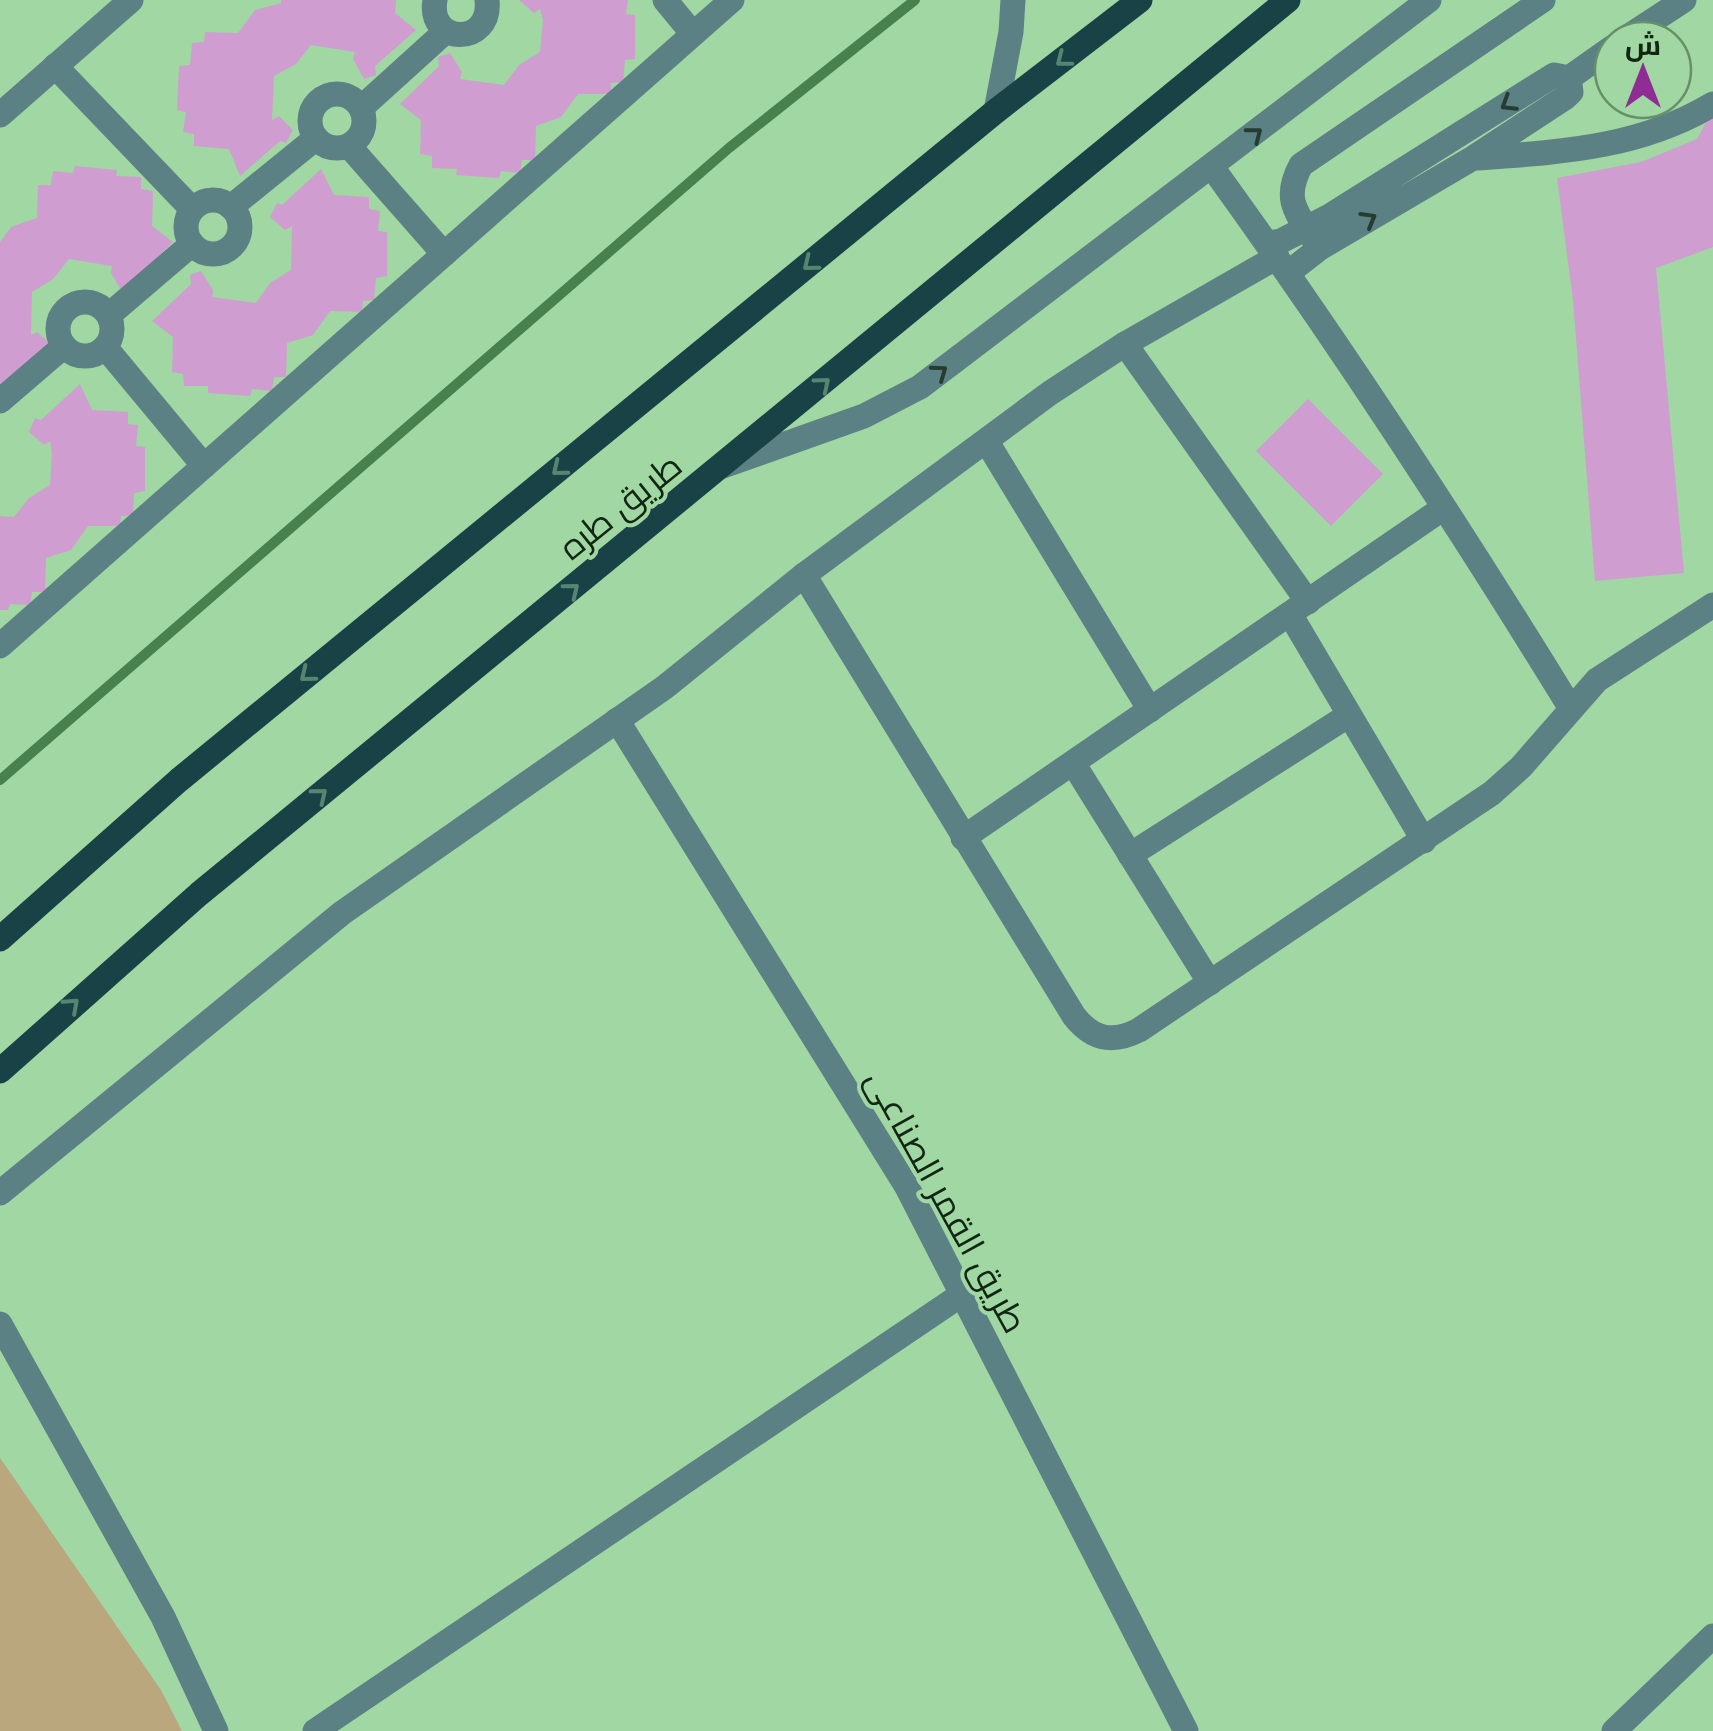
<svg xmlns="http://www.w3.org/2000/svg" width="1713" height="1731" viewBox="0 0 1713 1731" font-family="Raleway,Cairo,sans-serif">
  <rect width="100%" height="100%" fill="#a0d7a3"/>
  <polygon fill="#baa77e" points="0,1458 161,1690 182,1731 0,1731"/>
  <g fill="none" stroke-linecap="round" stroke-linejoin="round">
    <polyline stroke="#48814d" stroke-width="10" points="0,780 729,148 915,0"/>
  </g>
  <g fill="#d09dd1">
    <polygon points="281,0 396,0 395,13 416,30 375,66 376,75 364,79 353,59 355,52 311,45 296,64 274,76 272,120 279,116 293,130 286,143 280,141 240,176 229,149 194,146 194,134 183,132 186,112 177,110 179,66 190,65 192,43 204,42 205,32 238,33 255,10 281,3"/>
    <polygon points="519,0 628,0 626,14 635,15 635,59 625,60 623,82 611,83 611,94 578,94 561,117 536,126 535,160 522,160 520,173 501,171 499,178 456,175 457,169 432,168 432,156 420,154 421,120 400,104 439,66 438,57 450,53 462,72 460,79 504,85 519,65 540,52 543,20 540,9 534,13"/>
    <polygon points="1713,109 1713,247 1656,268 1684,573 1595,581 1573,300 1557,178 1641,162 1697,139"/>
    <polygon points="75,166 117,170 116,176 141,177 141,189 153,191 152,226 173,242 122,292 111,273 112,266 69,259 53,279 32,292 31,335 37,332 52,345 0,392 0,242 11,227 37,218 38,185 51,185 53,171 73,173"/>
    <polygon points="321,169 334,195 369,197 369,209 380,211 378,231 387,232 387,276 376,278 374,300 363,301 362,312 330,311 313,335 287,343 286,377 274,377 272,391 252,389 250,396 208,393 208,386 184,386 183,374 172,372 173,337 152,321 191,284 190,275 201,271 213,290 212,297 256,303 270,283 291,270 292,226 285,230 270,217 277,203 282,205"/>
    <polygon points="80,384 92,410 128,412 128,424 138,425 136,446 145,447 145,491 134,493 133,515 121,516 120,526 88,526 71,550 46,558 45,592 32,592 30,605 10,604 8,610 0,610 0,516 14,517 29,498 50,485 52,453 50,441 44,445 29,432 35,418 41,420"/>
    <polygon points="1308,399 1383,474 1331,526 1256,451"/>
  </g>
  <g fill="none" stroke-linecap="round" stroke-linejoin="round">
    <g stroke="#5c8185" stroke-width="25">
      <path d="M435,0C427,45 492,47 487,0"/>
      <polyline points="665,0 693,34"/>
      <polyline points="1623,40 1684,0"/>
      <polyline points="55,66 192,209"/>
      <polyline points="1569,78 1613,47"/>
      <circle cx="337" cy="121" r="27"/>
      <polyline points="361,108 446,31"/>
      <polyline points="996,111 1011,32 1013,0"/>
      <polyline points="0,115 131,0"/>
      <polyline points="349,146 444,254"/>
      <path d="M1478,158C1561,152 1640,148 1713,104"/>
      <path d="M1212,167C1338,341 1458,525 1570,707"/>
      <circle cx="213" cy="227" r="27"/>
      <polyline points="231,207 316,138"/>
      <polyline points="1267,243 1281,241 1328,217 1554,75 1569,78 1571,92 1566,97 1473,158 1320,248 1288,273"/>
      <path d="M1316,243C1297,213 1282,200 1301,165L1543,0"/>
      <circle cx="85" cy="329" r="27"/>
      <polyline points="109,315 192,244"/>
      <polyline points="1125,344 1308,602"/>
      <polyline points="105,347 204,466"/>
      <polyline points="0,401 64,346"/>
      <polyline points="987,442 1150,710"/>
      <polyline points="723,466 864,416 920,387 1429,0"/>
      <path d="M804,575L1074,1016C1092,1039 1112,1044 1139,1030L1492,793L1521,767L1597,680L1713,605"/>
      <polyline points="1290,614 1424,841"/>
      <polyline points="0,646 732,0"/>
      <polyline points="617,720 907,1187 1186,1731"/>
      <polyline points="1073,763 1210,983"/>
      <polyline points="963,838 1442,509"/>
      <polyline points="1130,855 1349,715"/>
      <polyline points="0,1193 342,913 665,687 804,575 1050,393 1125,344 1277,257"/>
      <polyline points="0,1324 163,1617 216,1731"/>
      <polyline points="315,1731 961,1295"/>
      <polyline points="1614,1731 1713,1636"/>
    </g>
    <g stroke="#194247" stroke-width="25">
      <polyline points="0,939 179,780 996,111 1140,0"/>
      <polyline points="0,1071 199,894 1288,0"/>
    </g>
  </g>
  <defs><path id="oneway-chevron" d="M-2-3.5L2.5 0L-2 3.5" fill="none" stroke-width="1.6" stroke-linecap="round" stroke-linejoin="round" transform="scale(2.5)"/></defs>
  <g stroke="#568570">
    <use href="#oneway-chevron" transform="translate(1063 60) rotate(142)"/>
    <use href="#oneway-chevron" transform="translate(810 264) rotate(141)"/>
    <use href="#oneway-chevron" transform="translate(823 384) rotate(-40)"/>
    <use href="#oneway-chevron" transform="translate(559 469) rotate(141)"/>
    <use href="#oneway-chevron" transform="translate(572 590) rotate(-39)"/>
    <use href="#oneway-chevron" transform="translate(307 675) rotate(141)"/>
    <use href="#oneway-chevron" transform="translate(320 795) rotate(-39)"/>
    <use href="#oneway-chevron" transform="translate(72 1005) rotate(-42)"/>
  </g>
  <g stroke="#243d30">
    <use href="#oneway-chevron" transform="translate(1508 104) rotate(148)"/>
    <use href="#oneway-chevron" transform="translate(1255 134) rotate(-38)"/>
    <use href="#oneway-chevron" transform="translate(1369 219) rotate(-30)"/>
    <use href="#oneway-chevron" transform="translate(940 372) rotate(-36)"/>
  </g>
  <g text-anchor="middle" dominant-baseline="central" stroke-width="8" stroke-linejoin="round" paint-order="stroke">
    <g font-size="35" fill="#112613" stroke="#a0d7a3">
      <text transform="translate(620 506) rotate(-39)">طريق طره</text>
      <text transform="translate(947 1201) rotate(61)">طريق القمر الصناعى</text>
    </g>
  </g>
  <g transform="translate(1643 70)"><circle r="48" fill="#a0d7a3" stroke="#679069" stroke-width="2.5"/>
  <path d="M0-8L18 38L0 25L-18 38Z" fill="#902d95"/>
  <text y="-15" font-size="28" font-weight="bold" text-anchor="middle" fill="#112613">ش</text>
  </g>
</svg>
